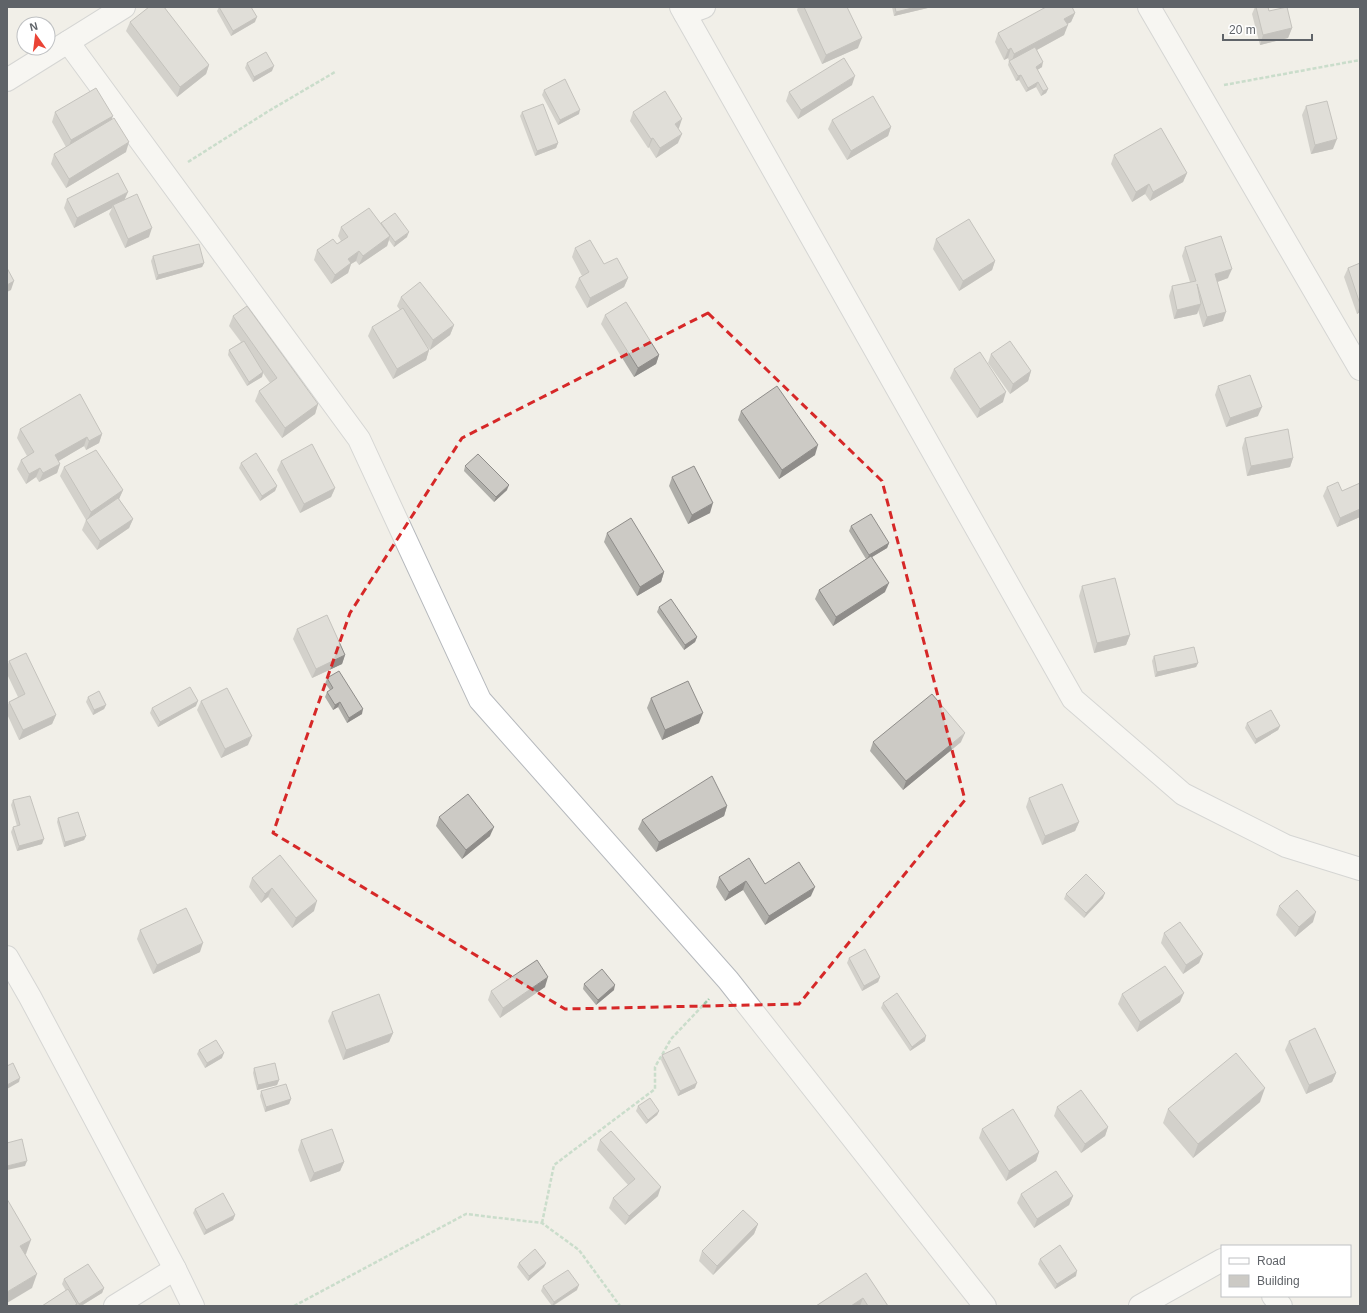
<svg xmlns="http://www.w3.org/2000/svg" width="1367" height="1313" viewBox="0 0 1367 1313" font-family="Arial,sans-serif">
  <rect width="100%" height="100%" fill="#f1efe8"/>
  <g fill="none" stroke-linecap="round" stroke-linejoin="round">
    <g stroke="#b5b8bc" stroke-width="24">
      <g id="minor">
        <polyline points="681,7 1073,699 1183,794 1286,846 1360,869"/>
        <polyline points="1149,7 1360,369"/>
        <polyline points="685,14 704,7"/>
        <polyline points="68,42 359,439 480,700 728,980 985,1306"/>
        <polyline points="7,80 124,7"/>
        <polyline points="7,957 30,997 175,1269 193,1306"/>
        <polyline points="1273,1296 1281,1306"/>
        <polyline points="115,1306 175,1269"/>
        <polyline points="1140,1306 1222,1260"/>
      </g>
    </g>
    <g stroke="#9cc7a9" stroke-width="2.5" stroke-dasharray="4 2" stroke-linecap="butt">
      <polyline points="1224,85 1360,60"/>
      <polyline points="188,162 267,112 335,72"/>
      <polyline points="542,1223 554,1165 655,1089 655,1067 671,1039 709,999"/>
      <polyline points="294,1306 466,1214 542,1223 579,1250 620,1306"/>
    </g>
    <use href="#minor" stroke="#fff" stroke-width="22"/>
  </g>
  <g fill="#afaea9">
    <polygon points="219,7 251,7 255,22 231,36 217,11"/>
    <polygon points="798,7 847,7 858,48 822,64 797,10"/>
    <polygon points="892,7 932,7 894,16"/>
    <polygon points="1255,7 1268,7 1269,11 1292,28 1288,38 1260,45 1252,14"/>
    <polygon points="1075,13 1071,22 1067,24 1064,35 1037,50 1042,67 1037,70 1048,89 1046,93 1041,96 1036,87 1026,92 1019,80 1016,81 1008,65 1009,61 1008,58 1004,60 995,42 998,33"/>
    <polygon points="130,22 209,65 206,74 177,97 126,31"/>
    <polygon points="247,63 272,71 253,82 245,68"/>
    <polygon points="852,85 798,119 786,101 789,92"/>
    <polygon points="544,90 579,114 558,125 542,95"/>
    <polygon points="1306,106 1333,149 1311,154 1302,115"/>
    <polygon points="55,112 112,119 126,152 66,188 51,164 54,154 66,147 52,122"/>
    <polygon points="522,112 558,143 556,148 535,156 520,116"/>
    <polygon points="633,112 679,128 678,129 678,143 656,158 649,147 648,148 630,121"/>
    <polygon points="832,120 891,127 888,136 847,160 828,129"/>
    <polygon points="1114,155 1187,173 1183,182 1150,201 1145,194 1132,202 1111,164"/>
    <polygon points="67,199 125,199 149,237 125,248 109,214 112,208 74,228 64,208"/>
    <polygon points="381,223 407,237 394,247 389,240 387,246 359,265 356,261 351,264 348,273 331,284 314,260 317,250 337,244 341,241 338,236 341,227 381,224"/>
    <polygon points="936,239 995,261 992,270 959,291 933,249"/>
    <polygon points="1185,247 1228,278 1217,282 1223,321 1203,327 1198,310 1197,314 1174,319 1169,296 1172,286 1190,282 1182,256"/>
    <polygon points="575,248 628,278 624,287 587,308 575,287 579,278 582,276 572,257"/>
    <polygon points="153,256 204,263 202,267 156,280 151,261"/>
    <polygon points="1360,263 1360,312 1357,314 1344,277 1348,268"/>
    <polygon points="401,297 454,325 450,335 430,350 424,342 429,350 426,360 393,379 368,336 372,327 400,310 397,306"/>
    <polygon points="605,315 659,355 656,364 634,377 601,324"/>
    <polygon points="233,316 318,404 315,414 282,438 255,401 259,391 270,383 263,373 262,377 247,386 228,355 229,350 241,342 229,326"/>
    <polygon points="991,354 1031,371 1028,381 1010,394 988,363"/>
    <polygon points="954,369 1003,402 977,418 950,378"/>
    <polygon points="1218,386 1258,416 1226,427 1215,395"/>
    <polygon points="741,411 815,455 779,479 738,420"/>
    <polygon points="20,429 102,434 99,443 86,450 84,446 58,461 60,464 57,473 39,482 36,477 26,484 17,469 21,460 27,456 17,438"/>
    <polygon points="1245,438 1293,458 1290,467 1247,476 1242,448"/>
    <polygon points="281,461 335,488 331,497 300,513 277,470"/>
    <polygon points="241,463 277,486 275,491 260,501 239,468"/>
    <polygon points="465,466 507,490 494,502 464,471"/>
    <polygon points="64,467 123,490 119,499 133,519 129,528 97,550 82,530 86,520 60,476"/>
    <polygon points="672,477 710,513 688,524 669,486"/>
    <polygon points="1360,483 1360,517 1337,527 1323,496 1327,487 1342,491"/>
    <polygon points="851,526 889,543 887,548 872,557 885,592 833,626 815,599 819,590 866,559 849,531"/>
    <polygon points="607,533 664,572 661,582 637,596 604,542"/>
    <polygon points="1082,586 1130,635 1126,645 1094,653 1079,596"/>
    <polygon points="659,607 697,637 695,642 684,650 657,612"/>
    <polygon points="297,629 345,655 342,664 312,678 293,639"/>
    <polygon points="1154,656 1198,663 1196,667 1155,677 1152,661"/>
    <polygon points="9,661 56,715 52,724 19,740 7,714 7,707 9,702 18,697 7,674 7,667"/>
    <polygon points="327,678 362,714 347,723 338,707 333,710 325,697 327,692 330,690 325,683"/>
    <polygon points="88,697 106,705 104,709 93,715 86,702"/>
    <polygon points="651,698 699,723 662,740 647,708"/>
    <polygon points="201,701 248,745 221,758 197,710"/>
    <polygon points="196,706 158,727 150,713 152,708"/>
    <polygon points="1247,723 1280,726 1278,730 1255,744 1245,728"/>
    <polygon points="873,742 961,742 903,790 870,751"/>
    <polygon points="1029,798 1079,822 1075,831 1042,845 1026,807"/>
    <polygon points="13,800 42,844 17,851 11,832 13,827 17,826 11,805"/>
    <polygon points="727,806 724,816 656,852 638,829 642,820"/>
    <polygon points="439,817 490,836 462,859 436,826"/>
    <polygon points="58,818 86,836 84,840 64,847 57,822"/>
    <polygon points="280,855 314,911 292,928 268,897 261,903 249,887 252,878"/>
    <polygon points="719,877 765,884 811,896 765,925 743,890 725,901 716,887"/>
    <polygon points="1066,894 1103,898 1084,918 1064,899"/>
    <polygon points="1279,906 1313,922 1295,937 1276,915"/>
    <polygon points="140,930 200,952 153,974 137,939"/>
    <polygon points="1164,933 1203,954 1199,963 1183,974 1161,943"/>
    <polygon points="849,958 880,977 878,982 862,991 847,963"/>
    <polygon points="584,984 614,990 596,1005 583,989"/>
    <polygon points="545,987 500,1018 488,1000 491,991"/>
    <polygon points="1122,994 1180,1002 1137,1032 1118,1004"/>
    <polygon points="883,1003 925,1041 910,1051 881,1008"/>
    <polygon points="332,1012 393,1033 389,1042 343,1060 328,1021"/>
    <polygon points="1289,1041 1336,1073 1332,1082 1306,1094 1285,1050"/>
    <polygon points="199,1050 222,1058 205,1068 197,1054"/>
    <polygon points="662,1055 695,1088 678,1096 661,1060"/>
    <polygon points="254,1068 279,1080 277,1085 257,1090 253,1073"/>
    <polygon points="261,1091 291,1099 289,1104 265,1112 260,1096"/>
    <polygon points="1260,1102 1193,1158 1163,1123 1168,1109"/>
    <polygon points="638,1106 659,1111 657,1115 646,1124 636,1111"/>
    <polygon points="1057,1107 1108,1127 1105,1136 1081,1153 1054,1116"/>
    <polygon points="982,1129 1039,1152 1036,1161 1006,1181 979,1138"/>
    <polygon points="301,1140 344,1162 340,1171 310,1182 298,1150"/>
    <polygon points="600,1140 658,1196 625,1225 609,1208 613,1198 628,1185 597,1150"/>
    <polygon points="1021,1194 1073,1196 1069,1205 1034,1228 1017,1203"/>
    <polygon points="195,1209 235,1215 233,1220 204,1235 193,1213"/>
    <polygon points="758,1224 754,1234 713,1275 699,1261 702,1251"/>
    <polygon points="1040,1259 1076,1276 1055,1289 1038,1264"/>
    <polygon points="519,1263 546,1263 544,1267 528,1281 517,1267"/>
    <polygon points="866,1273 888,1306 816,1306"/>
    <polygon points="64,1279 104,1288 102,1293 81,1306 42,1306 66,1291 62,1284"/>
    <polygon points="543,1286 577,1290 553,1306 552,1306 541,1291"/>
  </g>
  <g fill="#8f8d8a">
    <polygon points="916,7 932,7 894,16 896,12"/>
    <polygon points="1075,13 1071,22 1060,28 1064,19"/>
    <polygon points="257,17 255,22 231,36 233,31"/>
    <polygon points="1068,25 1064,35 1011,64 1014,54"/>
    <polygon points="1292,28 1288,38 1260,45 1263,35"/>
    <polygon points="862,38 858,48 822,64 826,55"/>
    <polygon points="1011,48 1008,58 1004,60 1008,50"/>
    <polygon points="1043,62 1042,67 1034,72 1036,67"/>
    <polygon points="209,65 206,74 177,97 180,87"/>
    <polygon points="274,66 272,71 253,82 254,77"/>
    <polygon points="1021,75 1019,80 1016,81 1018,76"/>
    <polygon points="855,76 852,85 798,119 801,110"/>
    <polygon points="1038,82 1036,87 1026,92 1028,88"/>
    <polygon points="1048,89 1046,93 1041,96 1043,91"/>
    <polygon points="580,110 579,114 558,125 560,120"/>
    <polygon points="113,116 109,126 68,149 71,140"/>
    <polygon points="682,119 679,128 672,133 675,124"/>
    <polygon points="891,127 888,136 847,160 851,151"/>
    <polygon points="682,134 678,143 656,158 660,148"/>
    <polygon points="653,138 649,147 648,148 651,139"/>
    <polygon points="1337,139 1333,149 1311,154 1315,145"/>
    <polygon points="129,142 126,152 66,188 69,179"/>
    <polygon points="558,143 556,148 535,156 537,151"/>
    <polygon points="1187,173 1183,182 1150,201 1153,192"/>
    <polygon points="1149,184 1145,194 1132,202 1136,192"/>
    <polygon points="128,192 124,201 113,205 112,208 74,228 77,218"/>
    <polygon points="152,228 149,237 125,248 128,239"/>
    <polygon points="409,232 407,237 394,247 395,242"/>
    <polygon points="390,236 387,246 359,265 363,256"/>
    <polygon points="359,251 356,261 351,264 348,273 331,284 335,275 348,259"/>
    <polygon points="995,261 992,270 959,291 963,281"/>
    <polygon points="204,263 202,267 156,280 158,275"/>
    <polygon points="1232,269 1228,278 1212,284 1215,274"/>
    <polygon points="628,278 624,287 587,308 590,298"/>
    <polygon points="14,281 11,290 7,292 7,285"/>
    <polygon points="1201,304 1197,314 1174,319 1177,310"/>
    <polygon points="1360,305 1360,312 1357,314"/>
    <polygon points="1226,312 1223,321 1203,327 1207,317"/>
    <polygon points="454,325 450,335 430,350 433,340"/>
    <polygon points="429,350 426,360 393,379 397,369"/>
    <polygon points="659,355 656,364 634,377 638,368"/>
    <polygon points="1031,371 1028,381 1010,394 1013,384"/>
    <polygon points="263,372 262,377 247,386 249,382"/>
    <polygon points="1006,392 1003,402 977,418 980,409"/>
    <polygon points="318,404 315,414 282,438 285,428"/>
    <polygon points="1262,407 1258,416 1226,427 1230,418"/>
    <polygon points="102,434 99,443 86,450 89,441"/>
    <polygon points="87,437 84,446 52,465 55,455"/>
    <polygon points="818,445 815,455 779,479 782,470"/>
    <polygon points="1293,458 1290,467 1247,476 1251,466"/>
    <polygon points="60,464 57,473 39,482 43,473"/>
    <polygon points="40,468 36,477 26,484 29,474"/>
    <polygon points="509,485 507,490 494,502 496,497"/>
    <polygon points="277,486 275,491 260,501 262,496"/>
    <polygon points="335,488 331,497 300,513 304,504"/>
    <polygon points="123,490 119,499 87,521 91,512"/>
    <polygon points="713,503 710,513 688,524 692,515"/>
    <polygon points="1360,509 1360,517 1337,527 1340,518"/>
    <polygon points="133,519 129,528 97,550 100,541"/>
    <polygon points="889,543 887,548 867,560 869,555"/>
    <polygon points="664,572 661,582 637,596 640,587"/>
    <polygon points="889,583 885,592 833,626 836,617"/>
    <polygon points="1130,635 1126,645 1094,653 1097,643"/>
    <polygon points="697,637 695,642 684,650 685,645"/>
    <polygon points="345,655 342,664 312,678 316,669"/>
    <polygon points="1198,663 1196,667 1155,677 1157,672"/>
    <polygon points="198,701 196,706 158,727 160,722"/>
    <polygon points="340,702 338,707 333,710 335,705"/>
    <polygon points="106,705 104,709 93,715 94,710"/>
    <polygon points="363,709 362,714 347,723 349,718"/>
    <polygon points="703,713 699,723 662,740 665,730"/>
    <polygon points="56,715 52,724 19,740 23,730"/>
    <polygon points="1280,726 1278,730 1255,744 1256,739"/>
    <polygon points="965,733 961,742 903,790 906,781"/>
    <polygon points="252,736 248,745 221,758 225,749"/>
    <polygon points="727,806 724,816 656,852 659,842"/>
    <polygon points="1079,822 1075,831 1042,845 1045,836"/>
    <polygon points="494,827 490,836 462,859 466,850"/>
    <polygon points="86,836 84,840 64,847 65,842"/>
    <polygon points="44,839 42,844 17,851 19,846"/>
    <polygon points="746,881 743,890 725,901 729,892"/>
    <polygon points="815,887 811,896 765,925 769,916"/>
    <polygon points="272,888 268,897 261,903 265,894"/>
    <polygon points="1105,893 1103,898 1084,918 1086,913"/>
    <polygon points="317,901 314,911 292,928 296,918"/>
    <polygon points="1316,912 1313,922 1295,937 1299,927"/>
    <polygon points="203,943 200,952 153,974 157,965"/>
    <polygon points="1203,954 1199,963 1183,974 1186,965"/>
    <polygon points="548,977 545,987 500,1018 503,1008"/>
    <polygon points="880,977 878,982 862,991 864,986"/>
    <polygon points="615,985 614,990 596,1005 598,1000"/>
    <polygon points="1184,993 1180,1002 1137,1032 1140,1022"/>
    <polygon points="393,1033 389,1042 343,1060 346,1050"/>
    <polygon points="926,1036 925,1041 910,1051 912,1047"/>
    <polygon points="224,1053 222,1058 205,1068 207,1063"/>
    <polygon points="1336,1073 1332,1082 1306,1094 1309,1085"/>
    <polygon points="20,1078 19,1082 7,1089 7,1085"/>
    <polygon points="279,1080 277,1085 257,1090 258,1085"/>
    <polygon points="697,1083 695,1088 678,1096 680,1091"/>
    <polygon points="1265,1088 1260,1102 1193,1158 1198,1144"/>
    <polygon points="291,1099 289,1104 265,1112 266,1107"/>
    <polygon points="659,1111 657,1115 646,1124 648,1120"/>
    <polygon points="1108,1127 1105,1136 1081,1153 1085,1144"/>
    <polygon points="1039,1152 1036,1161 1006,1181 1009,1171"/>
    <polygon points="27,1161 25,1166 7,1170 7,1166"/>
    <polygon points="344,1162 340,1171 310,1182 314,1173"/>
    <polygon points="661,1187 658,1196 625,1225 629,1216"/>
    <polygon points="1073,1196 1069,1205 1034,1228 1037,1219"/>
    <polygon points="235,1215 233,1220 204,1235 206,1230"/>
    <polygon points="758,1224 754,1234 713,1275 717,1266"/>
    <polygon points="31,1240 26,1254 15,1260 20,1246"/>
    <polygon points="546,1263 544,1267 528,1281 529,1276"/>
    <polygon points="1077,1271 1076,1276 1055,1289 1057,1284"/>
    <polygon points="37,1274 32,1288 7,1303 7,1292"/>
    <polygon points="579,1285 577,1290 552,1306 554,1302"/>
    <polygon points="104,1288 102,1293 81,1306 78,1306 79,1304"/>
    <polygon points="863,1298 860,1306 851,1306"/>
  </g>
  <g fill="#cccac5" stroke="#8f8d8a">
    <polygon points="149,7 164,7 209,65 180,87 130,22"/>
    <polygon points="219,7 251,7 257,17 233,31"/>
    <polygon points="804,7 847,7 862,38 826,55"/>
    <polygon points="895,7 916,7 896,12"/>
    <polygon points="1046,7 1072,7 1075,13 1064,19 1068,25 1014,54 1011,48 1008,50 998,33"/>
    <polygon points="1256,7 1268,7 1269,11 1287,7 1292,28 1263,35"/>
    <polygon points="1035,47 1043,62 1036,67 1048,89 1043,91 1038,82 1028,88 1021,75 1018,76 1009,61"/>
    <polygon points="266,52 274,66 254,77 247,63"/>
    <polygon points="844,58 855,76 801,110 789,92"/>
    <polygon points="565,79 580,110 560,120 544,90"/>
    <polygon points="96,88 113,116 71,140 55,112"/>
    <polygon points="665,91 682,119 675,124 682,134 660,148 653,138 651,139 633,112"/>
    <polygon points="873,96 891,127 851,151 832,120"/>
    <polygon points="1327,101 1337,139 1315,145 1306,106"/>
    <polygon points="543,104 558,143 537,151 522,112"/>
    <polygon points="114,118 129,142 69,179 54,154"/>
    <polygon points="1161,128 1187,173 1153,192 1149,184 1136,192 1114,155"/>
    <polygon points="118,173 128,192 77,218 67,199"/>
    <polygon points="137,194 152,228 128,239 113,205"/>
    <polygon points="369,208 390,236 363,256 359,251 348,259 351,263 335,275 317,250 333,239 337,244 348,237 341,227"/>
    <polygon points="395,213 409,232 395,242 381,223"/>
    <polygon points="969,219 995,261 963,281 936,239"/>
    <polygon points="1221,236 1232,269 1215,274 1226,312 1207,317 1197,284 1201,304 1177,310 1172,286 1196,281 1185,247"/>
    <polygon points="590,240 604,264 617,258 628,278 590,298 579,278 589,272 575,248"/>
    <polygon points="199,244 204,263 158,275 153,256"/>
    <polygon points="1360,263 1360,304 1348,268"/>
    <polygon points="7,268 14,281 7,285"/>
    <polygon points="420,282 454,325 433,340 401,297"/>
    <polygon points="626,302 659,355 638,368 605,315"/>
    <polygon points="247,306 318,404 285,428 259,391 277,378 233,316"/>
    <polygon points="403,308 429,350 397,369 372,327"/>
    <polygon points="244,341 263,372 249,382 229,350"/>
    <polygon points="1010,341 1031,371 1013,384 991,354"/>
    <polygon points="980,352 1006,392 980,409 954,369"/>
    <polygon points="1250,375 1262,407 1230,418 1218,386"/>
    <polygon points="777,386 818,445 782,470 741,411"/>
    <polygon points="80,394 102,434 89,441 87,437 55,455 60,464 43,473 40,468 29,474 21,460 34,452 20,429"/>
    <polygon points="1288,429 1293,458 1251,466 1245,438"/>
    <polygon points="312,444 335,488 304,504 281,461"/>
    <polygon points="96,450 123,490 91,512 64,467"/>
    <polygon points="256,453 277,486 262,496 241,463"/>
    <polygon points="478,454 509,485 496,497 465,466"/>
    <polygon points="694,466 713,503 692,515 672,477"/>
    <polygon points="1338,482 1342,491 1360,483 1360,509 1340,518 1327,487"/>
    <polygon points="118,498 133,519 100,541 86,520"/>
    <polygon points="871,514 889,543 869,555 851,526"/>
    <polygon points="631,518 664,572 640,587 607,533"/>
    <polygon points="871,556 889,583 836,617 819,590"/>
    <polygon points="1115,578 1130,635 1097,643 1082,586"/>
    <polygon points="671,599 697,637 685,645 659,607"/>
    <polygon points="327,615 345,655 316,669 297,629"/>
    <polygon points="1194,647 1198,663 1157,672 1154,656"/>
    <polygon points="26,653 56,715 23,730 9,702 25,694 9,661"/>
    <polygon points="339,671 363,709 349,718 340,702 335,705 327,692 333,688 327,678"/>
    <polygon points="688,681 703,713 665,730 651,698"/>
    <polygon points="190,687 198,701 160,722 152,708"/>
    <polygon points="227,688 252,736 225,749 201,701"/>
    <polygon points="99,691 106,705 94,710 88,697"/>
    <polygon points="932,694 965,733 906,781 873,742"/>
    <polygon points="1271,710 1280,726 1256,739 1247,723"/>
    <polygon points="712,776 727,806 659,842 642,820"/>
    <polygon points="1062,784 1079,822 1045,836 1029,798"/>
    <polygon points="468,794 494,827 466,850 439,817"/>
    <polygon points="30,796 44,839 19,846 13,827 20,825 13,800"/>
    <polygon points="78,812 86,836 65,842 58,818"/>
    <polygon points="280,855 317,901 296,918 272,888 265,894 252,878"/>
    <polygon points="749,858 765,884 799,862 815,887 769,916 746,881 729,892 719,877"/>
    <polygon points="1086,874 1105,893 1086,913 1066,894"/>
    <polygon points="1297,890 1316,912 1299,927 1279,906"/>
    <polygon points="186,908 203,943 157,965 140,930"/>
    <polygon points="1180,922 1203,954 1186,965 1164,933"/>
    <polygon points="865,949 880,977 864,986 849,958"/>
    <polygon points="537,960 548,977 503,1008 491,991"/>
    <polygon points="1165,966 1184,993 1140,1022 1122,994"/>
    <polygon points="602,969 615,985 598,1000 584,984"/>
    <polygon points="897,993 926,1036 912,1047 883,1003"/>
    <polygon points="379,994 393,1033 346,1050 332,1012"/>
    <polygon points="1315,1028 1336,1073 1309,1085 1289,1041"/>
    <polygon points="216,1040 224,1053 207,1063 199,1050"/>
    <polygon points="679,1047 697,1083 680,1091 662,1055"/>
    <polygon points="1236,1053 1265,1088 1198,1144 1168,1109"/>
    <polygon points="13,1063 20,1078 7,1085 7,1066"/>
    <polygon points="275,1063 279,1080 258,1085 254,1068"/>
    <polygon points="286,1084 291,1099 266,1107 261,1091"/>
    <polygon points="1081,1090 1108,1127 1085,1144 1057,1107"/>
    <polygon points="650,1098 659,1111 648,1120 638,1106"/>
    <polygon points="1013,1109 1039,1152 1009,1171 982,1129"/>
    <polygon points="332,1129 344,1162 314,1173 301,1140"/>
    <polygon points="611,1131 661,1187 629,1216 613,1198 635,1179 600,1140"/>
    <polygon points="22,1139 27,1161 7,1166 7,1143"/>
    <polygon points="1056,1171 1073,1196 1037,1219 1021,1194"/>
    <polygon points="223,1193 235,1215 206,1230 195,1209"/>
    <polygon points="7,1199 31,1240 20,1246 37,1274 7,1292"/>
    <polygon points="743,1210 758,1224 717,1266 702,1251"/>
    <polygon points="1060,1245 1077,1271 1057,1284 1040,1259"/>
    <polygon points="535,1249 546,1263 529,1276 519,1263"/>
    <polygon points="88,1264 104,1288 79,1304 64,1279"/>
    <polygon points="568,1270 579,1285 554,1302 543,1286"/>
    <polygon points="866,1273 888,1306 868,1306 863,1298 851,1306 816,1306"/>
    <polygon points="68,1289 77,1304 74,1306 42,1306"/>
  </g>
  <path d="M0 0H1367V1313H0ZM708,313L882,481L965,800L799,1004L565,1009L273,833L350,613L462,438Z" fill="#f1efe8" fill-opacity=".55" fill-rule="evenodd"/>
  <path fill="none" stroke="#d62828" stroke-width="3" stroke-dasharray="8 5" stroke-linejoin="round" d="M708,313L882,481L965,800L799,1004L565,1009L273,833L350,613L462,438Z"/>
  <rect width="1367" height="1313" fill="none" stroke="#5f6368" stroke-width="16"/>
  <rect x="1221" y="1245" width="130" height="52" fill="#ffffff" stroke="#bfc1c3"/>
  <rect x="1229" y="1258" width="20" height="6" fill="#ffffff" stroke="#bfc1c3"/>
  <text x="1257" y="1265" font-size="12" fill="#5f6368">Road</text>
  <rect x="1229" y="1275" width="20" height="12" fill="#cccac5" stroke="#bfc1c3"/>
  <text x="1257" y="1285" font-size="12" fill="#5f6368">Building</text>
  <g transform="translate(36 36) rotate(346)"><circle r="19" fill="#ffffff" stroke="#bfc1c3"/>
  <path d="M0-3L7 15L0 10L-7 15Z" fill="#ea4335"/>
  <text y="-6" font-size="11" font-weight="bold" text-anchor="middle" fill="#5f6368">N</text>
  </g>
  <path d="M1223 34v6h89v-6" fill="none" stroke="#5f6368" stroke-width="2"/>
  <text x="1229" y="34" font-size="12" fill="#5f6368" stroke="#ffffff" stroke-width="3" paint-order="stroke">20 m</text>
</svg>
